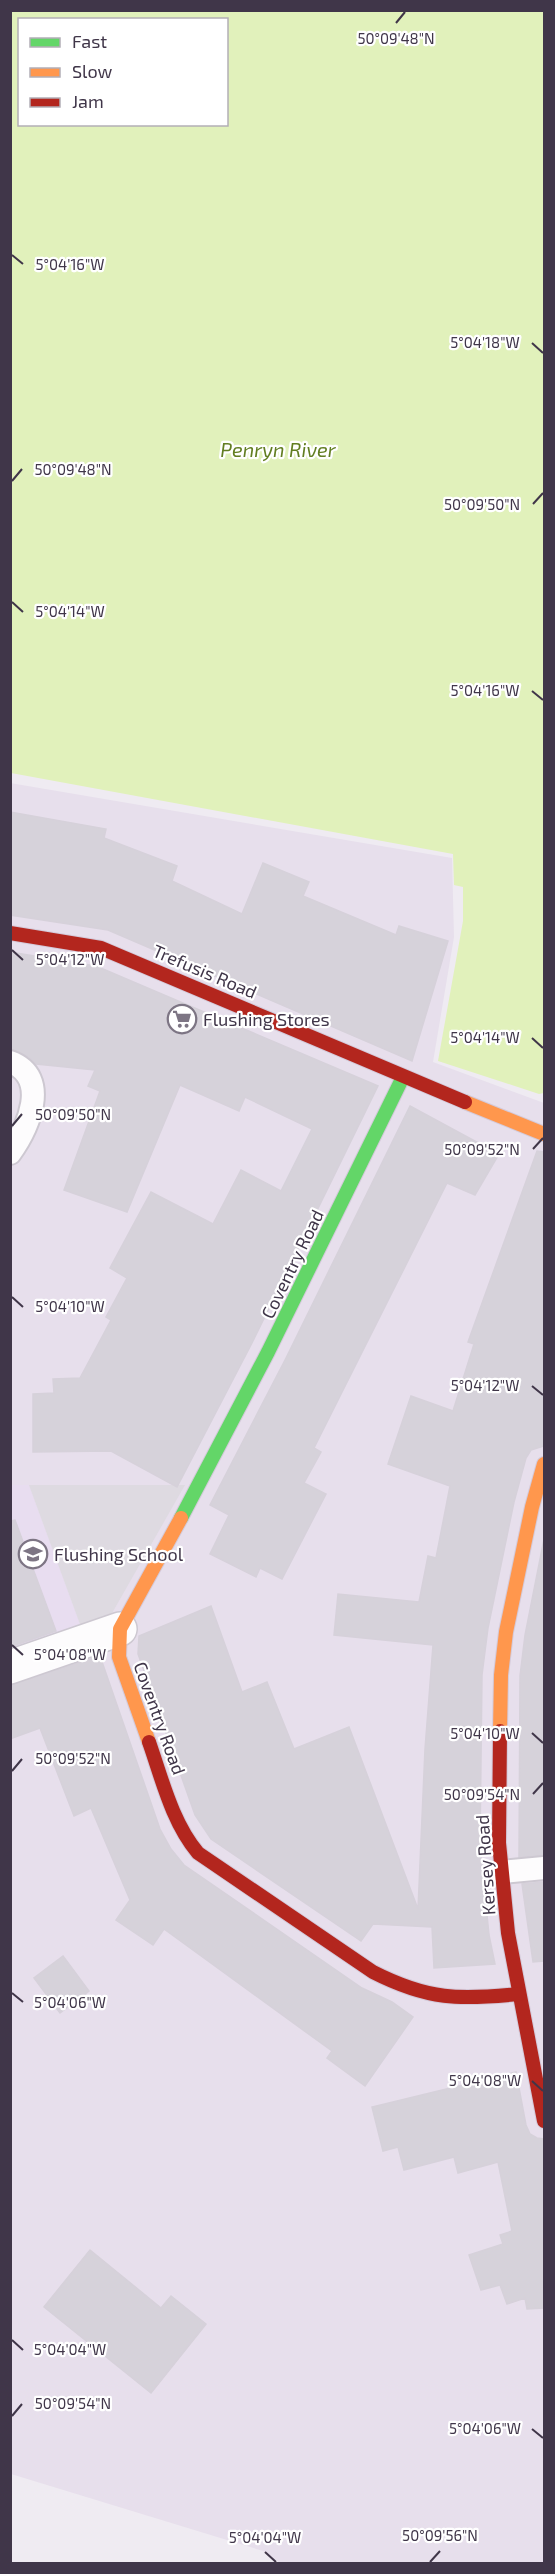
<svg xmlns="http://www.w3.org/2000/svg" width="555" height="2574" viewBox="0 0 555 2574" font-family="'Exo 2',sans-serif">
  <rect width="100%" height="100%" fill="#efebf2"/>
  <polygon fill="#e7dfec" points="10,783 452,858 454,937 433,1062 544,1103 544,2563 280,2563 263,2551 11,2474"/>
  <polygon fill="#e8ddf0" points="10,1485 29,1485 84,1635 10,1660"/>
  <polygon fill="#dedae1" points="29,1485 185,1485 111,1615 84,1635"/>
  <path fill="#e1f1bb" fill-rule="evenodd" d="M10,11H544V1093L539,1094L438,1061L463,921V887L454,885L453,854L11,773ZM20,20H226V124H20Z"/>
  <g fill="#d6d2da" stroke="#d6d1da" stroke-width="1.5">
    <polygon points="10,812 106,829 104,838 177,866 172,881 242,914 263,863 309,882 303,896 396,935 399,926 448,941 412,1061 108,930 10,915"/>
    <polygon points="10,952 96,966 378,1086 252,1343 177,1487 111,1451 33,1452 33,1394 54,1393 53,1379 80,1378 111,1320 106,1317 127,1278 110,1268 151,1192 213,1224 241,1170 281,1191 312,1129 245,1097 239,1111 180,1085 127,1212 64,1190 100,1091 88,1086 95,1070 36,1064 29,1057 10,1049"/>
    <polygon points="410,1106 499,1154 475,1195 447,1183 314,1448 321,1452 304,1483 326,1494 282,1579 260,1568 256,1577 210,1554 229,1515 210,1505 285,1360"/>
    <polygon points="537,1151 544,1152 544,1446 531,1450 526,1458 514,1502 488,1628 482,1675 480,1845 489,1935 495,1964 434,1968 432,1927 373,1924 361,1941 211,1839 195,1815 138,1654 139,1636 211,1606 242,1692 267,1682 294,1749 349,1727 418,1909 425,1749 433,1645 334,1635 338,1594 419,1602 428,1556 436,1558 450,1486 388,1464 411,1396 453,1411 474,1344 468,1342"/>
    <polygon points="15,1520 56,1631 10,1647 10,1521"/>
    <polygon points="544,1539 544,1855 519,1857 520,1676 525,1635"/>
    <polygon points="100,1656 160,1829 171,1849 184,1865 362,1988 392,2002 413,2017 365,2086 327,2058 332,2051 164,1929 153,1945 116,1920 130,1900 91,1808 74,1816 40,1728 10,1739 10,1685"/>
    <polygon points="544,1882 544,1961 533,1962 522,1884"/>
    <polygon points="63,1956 89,1991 60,2013 34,1978"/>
    <polygon points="516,2072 526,2125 530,2134 537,2138 544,2139 544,2308 527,2309 525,2298 507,2304 500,2285 481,2290 469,2255 503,2244 500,2235 512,2231 498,2162 458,2173 454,2157 404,2170 398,2147 383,2151 372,2107"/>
    <polygon points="90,2250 161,2308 171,2296 206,2324 151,2393 44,2307"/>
  </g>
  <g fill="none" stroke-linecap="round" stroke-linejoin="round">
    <g stroke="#cdc8d1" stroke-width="26">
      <g id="lane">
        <path d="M10,1062C51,1077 28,1128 10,1153"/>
        <polyline points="501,1872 544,1868"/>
      </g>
    </g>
    <g stroke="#cdc8d1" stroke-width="36">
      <polyline id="street" points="10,1667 120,1629"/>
    </g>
    <g stroke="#d4cada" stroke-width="16">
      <polyline id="fast" points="181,1518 268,1352 403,1077"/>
    </g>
    <g stroke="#d4cada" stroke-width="16">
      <g id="slow">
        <polyline points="465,1102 544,1134"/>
        <polyline points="500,1731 501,1675 506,1632 532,1507 544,1464"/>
        <polyline points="149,1742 119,1657 120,1629 181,1518"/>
      </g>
    </g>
    <g stroke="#d4cada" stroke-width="16">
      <g id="jam">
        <polyline points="10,933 101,948 465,1102"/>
        <polyline points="500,1731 499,1843 508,1933 544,2121"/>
        <path d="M149,1742C162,1779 172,1822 198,1853L373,1972C428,2000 459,2000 519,1994"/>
      </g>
    </g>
    <use href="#lane" stroke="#fdfcfd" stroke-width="22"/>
    <use href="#street" stroke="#fdfcfd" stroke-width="33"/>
    <use href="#fast" stroke="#63d668" stroke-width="14"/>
    <use href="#slow" stroke="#ff974d" stroke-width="14"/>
    <use href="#jam" stroke="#b3261e" stroke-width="14"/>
  </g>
  <path fill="none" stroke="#403649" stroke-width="2" d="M396,23L405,12M12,255L23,264M532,343L543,353M12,481L22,469M533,504L543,493M12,602L23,612M532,691L543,700M12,950L23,960M532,1038L543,1048M12,1126L22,1114M533,1149L543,1138M12,1297L23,1307M532,1386L543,1395M12,1645L23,1655M532,1733L543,1743M12,1771L22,1759M533,1794L543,1783M12,1993L23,2002M532,2081L543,2091M12,2340L23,2350M12,2416L22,2404M532,2429L543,2438M265,2552L276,2562M430,2562L440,2551"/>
  <defs>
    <g id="supermarket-ring" transform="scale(1.5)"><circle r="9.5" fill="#fff" stroke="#7d7584" stroke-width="1.5"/><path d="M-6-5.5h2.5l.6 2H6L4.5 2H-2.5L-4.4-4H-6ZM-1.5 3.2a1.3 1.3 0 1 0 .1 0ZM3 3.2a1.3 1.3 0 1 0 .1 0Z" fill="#7d7584"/></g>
    <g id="school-ring" transform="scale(1.5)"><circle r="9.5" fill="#fff" stroke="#7d7584" stroke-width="1.5"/><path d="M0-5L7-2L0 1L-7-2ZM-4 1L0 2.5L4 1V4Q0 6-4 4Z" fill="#7d7584"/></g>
  </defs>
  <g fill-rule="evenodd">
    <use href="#supermarket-ring" x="182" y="1019"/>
    <use href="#school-ring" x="33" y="1554"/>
  </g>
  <g text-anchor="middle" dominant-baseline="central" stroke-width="4.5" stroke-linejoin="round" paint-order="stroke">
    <g font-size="18" fill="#403649" stroke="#fff">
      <text transform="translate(205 971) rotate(23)">Trefusis Road</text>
      <text transform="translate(292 1264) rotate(-64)">Coventry Road</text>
      <text transform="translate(160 1718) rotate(70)">Coventry Road</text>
      <text transform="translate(485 1865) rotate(-94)">Kersey Road</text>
    </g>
    <g font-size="18" fill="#403649" stroke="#fff" text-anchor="start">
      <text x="203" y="1019">Flushing Stores</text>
      <text x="54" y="1554">Flushing School</text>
    </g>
    <g font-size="20" font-style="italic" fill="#627e22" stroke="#fff">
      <text x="278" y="449">Penryn River</text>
    </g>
  </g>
  <g font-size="15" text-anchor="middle" fill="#403649" stroke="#fff" stroke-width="4.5" stroke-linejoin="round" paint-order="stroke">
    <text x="396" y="44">50°09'48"N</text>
    <text x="70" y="270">5°04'16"W</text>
    <text x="485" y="348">5°04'18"W</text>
    <text x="73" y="475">50°09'48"N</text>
    <text x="482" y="510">50°09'50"N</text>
    <text x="70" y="617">5°04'14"W</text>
    <text x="485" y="696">5°04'16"W</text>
    <text x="70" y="965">5°04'12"W</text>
    <text x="485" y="1043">5°04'14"W</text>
    <text x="73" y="1120">50°09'50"N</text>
    <text x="482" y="1155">50°09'52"N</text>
    <text x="70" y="1312">5°04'10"W</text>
    <text x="485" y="1391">5°04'12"W</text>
    <text x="70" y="1660">5°04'08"W</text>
    <text x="485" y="1739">5°04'10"W</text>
    <text x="73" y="1764">50°09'52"N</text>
    <text x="482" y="1800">50°09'54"N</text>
    <text x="70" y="2008">5°04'06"W</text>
    <text x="485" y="2086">5°04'08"W</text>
    <text x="70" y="2355">5°04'04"W</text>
    <text x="73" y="2409">50°09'54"N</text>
    <text x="485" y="2434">5°04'06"W</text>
    <text x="440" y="2541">50°09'56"N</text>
    <text x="265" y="2543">5°04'04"W</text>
  </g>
  <rect width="555" height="2574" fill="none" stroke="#403649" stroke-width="24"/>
  <rect x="18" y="18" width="210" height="108" fill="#ffffff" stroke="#b3afb6" stroke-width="1.5"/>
  <rect x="30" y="38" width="30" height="9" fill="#63d668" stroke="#b3afb6" stroke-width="1.5"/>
  <text x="72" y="48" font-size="18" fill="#403649">Fast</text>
  <rect x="30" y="68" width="30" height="9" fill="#ff974d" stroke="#b3afb6" stroke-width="1.5"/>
  <text x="72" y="78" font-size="18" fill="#403649">Slow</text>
  <rect x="30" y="98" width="30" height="9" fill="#b3261e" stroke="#b3afb6" stroke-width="1.5"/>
  <text x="72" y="108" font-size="18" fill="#403649">Jam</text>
</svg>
